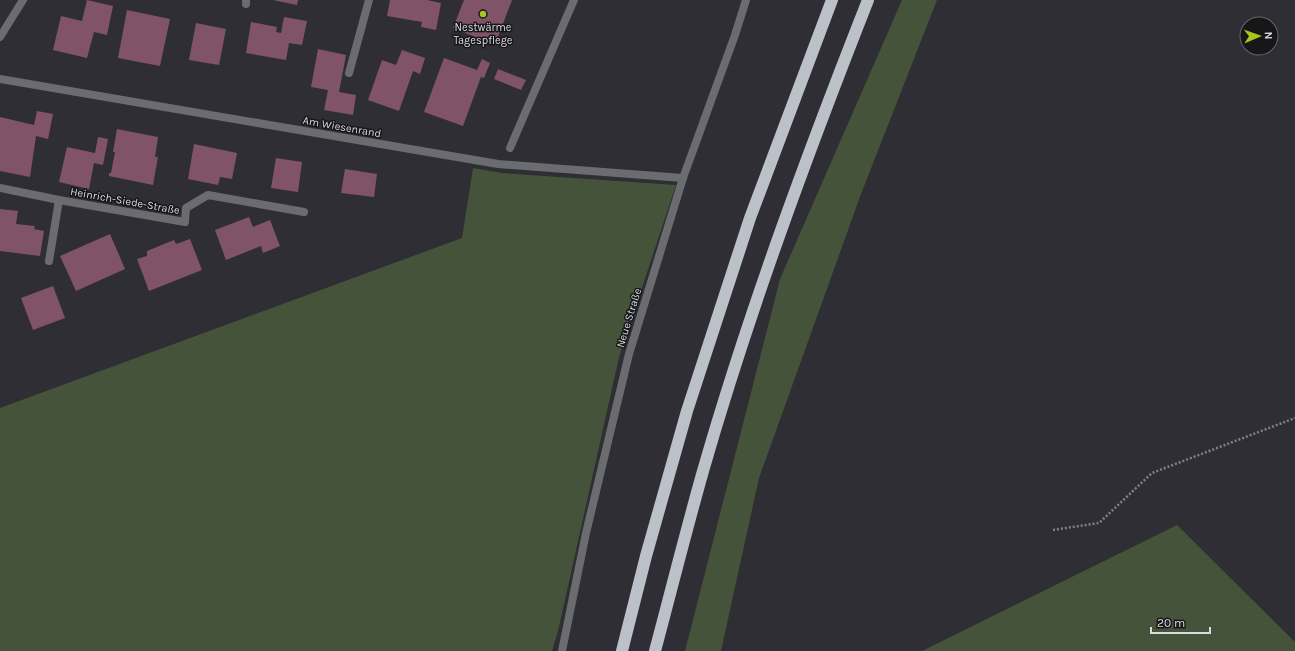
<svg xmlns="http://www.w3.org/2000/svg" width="1295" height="651" viewBox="0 0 1295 651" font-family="Karla,sans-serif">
  <rect width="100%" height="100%" fill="#2f2e35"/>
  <g fill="#445339">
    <polygon points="902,0 937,0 861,194 759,478 721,651 685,651 780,279"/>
    <polygon points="473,168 502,173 676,185 619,357 558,631 552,651 0,651 0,408 462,238"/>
    <polygon points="1177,525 1295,642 1295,651 922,651"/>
  </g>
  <g fill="#805369">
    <polygon points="87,0 113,6 107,35 94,32 87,58 53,50 61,16 82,21"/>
    <polygon points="273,0 298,0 297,5"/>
    <polygon points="390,0 427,0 441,3 436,30 421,27 422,22 387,16"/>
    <polygon points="464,0 512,0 495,45 453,28"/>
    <polygon points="127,10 170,19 160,66 118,58"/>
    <polygon points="284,17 307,21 302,45 289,43 286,60 246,53 251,22 277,27 276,32 281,33"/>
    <polygon points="196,23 226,29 219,65 189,60"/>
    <polygon points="318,49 346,55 339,92 356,95 353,115 324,110 328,90 311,87"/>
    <polygon points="402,50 425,58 420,74 413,71 399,111 368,100 382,60 396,65"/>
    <polygon points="444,58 477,70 482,59 490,63 484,78 481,77 463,126 424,112"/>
    <polygon points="498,69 526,80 521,90 494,79"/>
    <polygon points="37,111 53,114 48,139 36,136 30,177 0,171 0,117 34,125"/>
    <polygon points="117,129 158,137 155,157 158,157 153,185 109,176 109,173 111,173 115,152 113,152"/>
    <polygon points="98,137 108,139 103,165 94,163 89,189 59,182 67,147 95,153"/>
    <polygon points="194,144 237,153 232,179 220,177 218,185 188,179"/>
    <polygon points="276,158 302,162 298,192 271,188"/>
    <polygon points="345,169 377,174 374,197 341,193"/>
    <polygon points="0,209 18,211 16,224 35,226 34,229 44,231 40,256 0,251"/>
    <polygon points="249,217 253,227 270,220 280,246 263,253 261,246 226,260 215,230"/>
    <polygon points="110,234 125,269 76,291 60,256"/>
    <polygon points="190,239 202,270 149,291 137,259 147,256 147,251 174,240 176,244"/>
    <polygon points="53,286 65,318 33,330 21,298"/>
  </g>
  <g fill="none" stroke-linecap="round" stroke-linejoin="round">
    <polyline stroke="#808086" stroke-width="2.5" stroke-dasharray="2 2" stroke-linecap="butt" points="1053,530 1099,523 1152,473 1295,418"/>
    <g stroke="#6a6c70" stroke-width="8">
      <polyline points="246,4 246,0"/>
      <polyline points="349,73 369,0"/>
      <polyline points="510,148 574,0"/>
      <polyline points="49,261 59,200"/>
    </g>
    <g stroke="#6a6c70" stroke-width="8">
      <polyline points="0,37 23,0"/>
      <polyline points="0,79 498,164 683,178"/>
      <polyline points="0,188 59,200 185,222 186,208 208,195 304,212"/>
      <polyline points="562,651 586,533 629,354 683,178 735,35 746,0"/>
    </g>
    <g stroke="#bcc1c9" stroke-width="12">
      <polyline points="622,651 646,556 687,411 750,218 832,0"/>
      <path d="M655,651C671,591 686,531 703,471C749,311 807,155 868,0"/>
    </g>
  </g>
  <circle fill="#a7c71e" stroke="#17171a" stroke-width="1.5" cx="483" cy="14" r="4"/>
  <g text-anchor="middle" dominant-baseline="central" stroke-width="3" stroke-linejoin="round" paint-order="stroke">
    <g font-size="11" fill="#dcdce0" stroke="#17171a">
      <text x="483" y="27">Nestwärme<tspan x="483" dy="13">Tagespflege</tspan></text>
    </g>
    <g font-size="11" fill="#dcdce0" stroke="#17171a">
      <text transform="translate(342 127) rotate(10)">Am Wiesenrand</text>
      <text transform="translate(125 201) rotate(10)">Heinrich-Siede-Straße</text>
      <text transform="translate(629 318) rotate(-73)">Neue Straße</text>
    </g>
  </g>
  <g transform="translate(1259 36) rotate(88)"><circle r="19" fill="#17171a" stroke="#666669"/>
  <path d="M0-3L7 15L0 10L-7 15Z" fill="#a7c71e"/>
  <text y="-6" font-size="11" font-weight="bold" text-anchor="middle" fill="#dcdce0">N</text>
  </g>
  <path d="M1151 627v6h59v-6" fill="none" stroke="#dcdce0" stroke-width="2"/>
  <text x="1157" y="627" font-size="12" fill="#dcdce0" stroke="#17171a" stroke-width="3" paint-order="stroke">20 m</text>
</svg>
